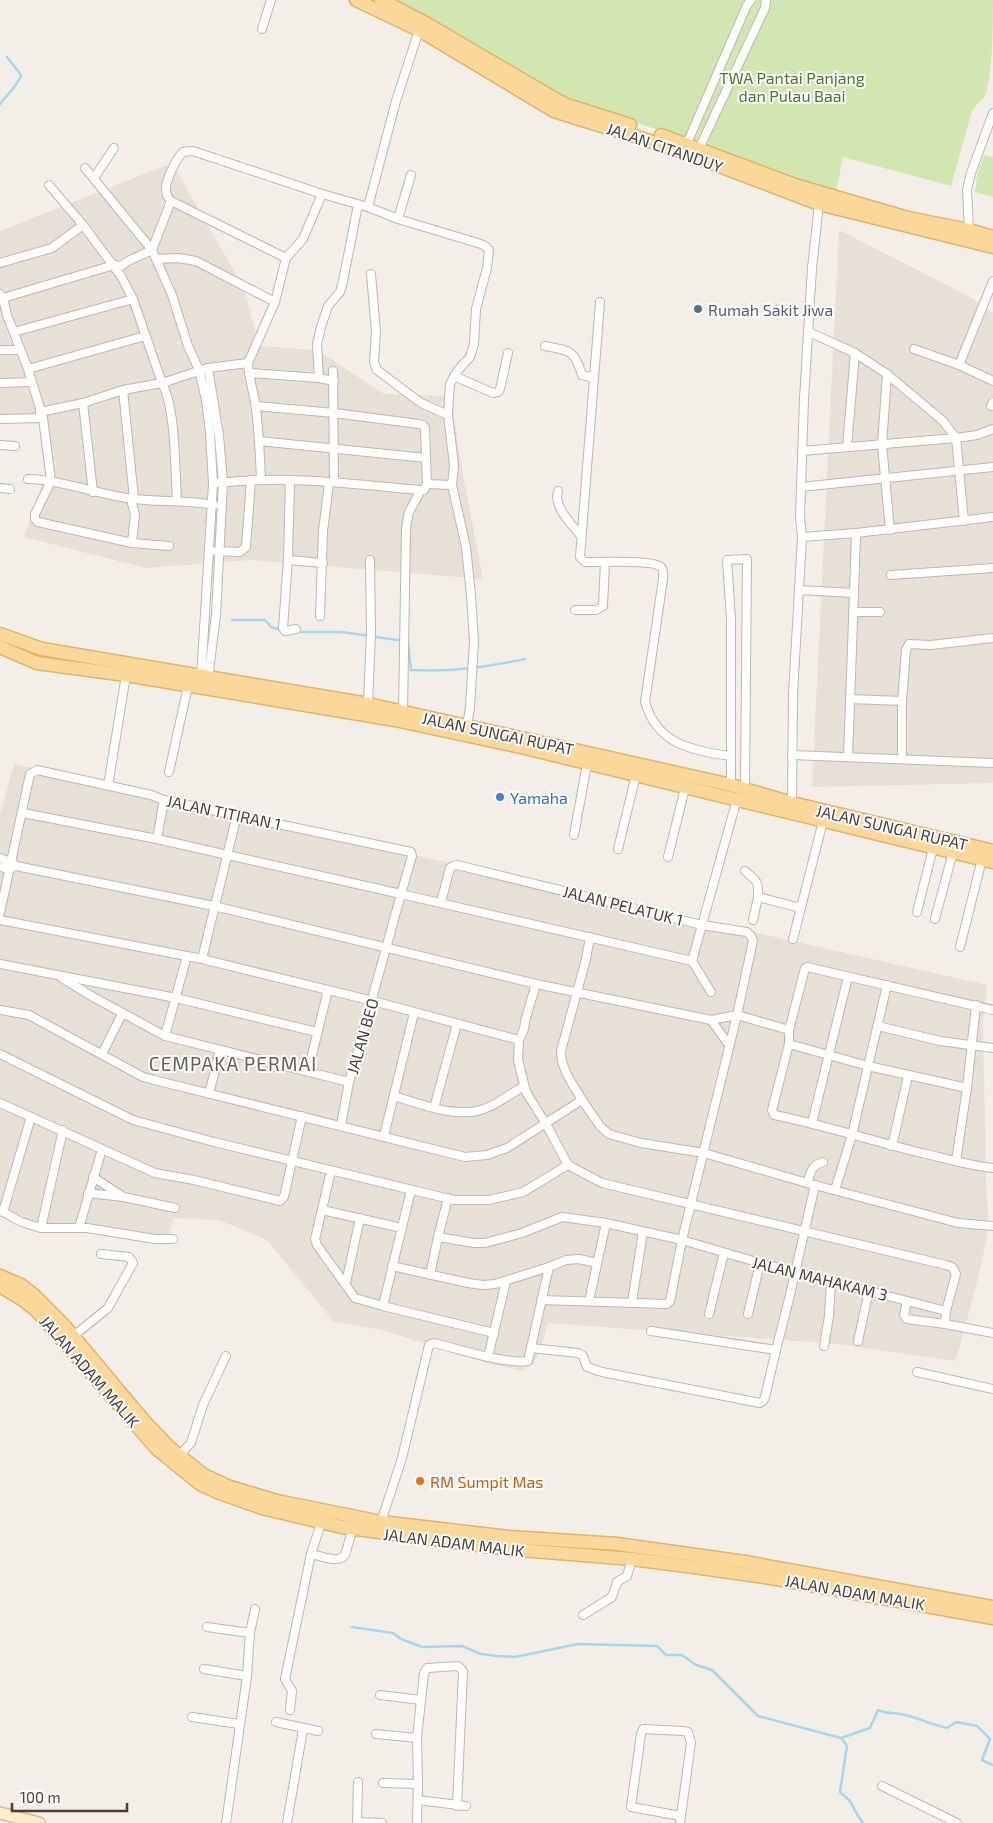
<svg xmlns="http://www.w3.org/2000/svg" width="993" height="1823" viewBox="0 0 993 1823" font-family="'Exo 2',sans-serif">
  <rect width="100%" height="100%" fill="#f3efe8"/>
  <g fill="#e7e0d6">
    <polygon points="172,163 244,288 259,346 317,350 384,394 451,396 460,459 483,579 251,560 146,568 24,537 47,470 41,422 0,422 0,231"/>
    <polygon points="839,230 970,297 993,313 993,783 812,787"/>
    <polygon points="14,764 987,985 983,1023 986,1182 989,1226 981,1266 961,1343 955,1361 836,1344 548,1323 539,1354 532,1365 521,1371 490,1364 382,1330 334,1322 267,1240 219,1220 174,1218 167,1240 39,1223 0,1211 0,815"/>
  </g>
  <g fill="#d2e6b2">
    <path d="M396,0H993C993,25 993,76 985,96C979,104 975,104 971,114L951,186L843,157L836,192L566,98Z"/>
    <polygon points="984,155 993,157 993,197 975,192 977,175"/>
  </g>
  <g fill="none" stroke-linecap="round" stroke-linejoin="round">
    <g stroke="#a6d6ee" stroke-width="2.5">
      <path d="M0,104C7,94 18,86 21,75L7,57"/>
      <polyline points="232,620 265,620 271,627 282,630"/>
      <polyline points="295,632 342,632 404,641"/>
      <path d="M408,643L411,670C452,672 486,667 525,659"/>
      <polyline points="352,1627 393,1633 401,1639 422,1647 462,1646 481,1654 498,1656 515,1657 578,1644 657,1646 666,1655 682,1655 696,1665 712,1670 758,1716 841,1738 847,1746 840,1792 850,1801 857,1814 863,1823"/>
      <path d="M841,1738L870,1728L878,1710C889,1715 894,1712 905,1715C919,1718 932,1725 947,1728L956,1722L977,1726L990,1739L982,1760L993,1765"/>
    </g>
    <g stroke="#beb6ab" stroke-width="10">
      <g id="street">
        <polyline points="420,27 396,101 368,207 398,219 481,244 485,246 489,250 487,268 476,309 474,344 470,357 458,370 450,384 448,415 454,465 452,485 466,547 471,595 474,641 470,707 467,726"/>
        <polyline points="262,29 271,0"/>
        <polyline points="685,148 747,5 751,0"/>
        <polyline points="697,153 765,8 766,0"/>
        <polyline points="85,168 152,250 172,295 188,346 199,370 206,400 210,432 213,484 201,678"/>
        <polyline points="94,178 114,148"/>
        <path d="M49,185L83,225L121,276L133,299L162,383C176,409 175,470 177,501"/>
        <polyline points="398,219 411,175"/>
        <polyline points="969,230 967,190 971,173 993,113"/>
        <path d="M286,258L171,201C168,198 166,195 166,190C165,181 177,157 183,152L193,151L322,194"/>
        <polyline points="157,259 178,258 196,261 275,302"/>
        <polyline points="0,263 52,248 83,225"/>
        <polyline points="371,274 376,332 374,362 377,370 421,403 448,415"/>
        <polyline points="0,294 3,298 7,315 28,369 43,418 51,481 35,514 35,519 38,522 132,543"/>
        <polyline points="3,298 114,265 121,266 128,261 152,250 171,201"/>
        <path d="M600,302L580,557L585,562C597,562 655,560 661,567C664,570 663,575 663,579L645,702C657,744 692,751 731,756"/>
        <polyline points="14,332 133,299"/>
        <polyline points="809,332 855,353 887,374 943,421 956,438 964,521"/>
        <path d="M545,346C570,351 574,349 582,375L594,378"/>
        <polyline points="914,349 959,365 993,381"/>
        <polyline points="0,350 20,350"/>
        <polyline points="959,365 993,281"/>
        <polyline points="28,369 145,336"/>
        <polyline points="333,371 334,482"/>
        <polyline points="249,373 319,378 334,381"/>
        <polyline points="887,374 882,445 890,530"/>
        <polyline points="454,376 493,393 498,392 500,389 508,353"/>
        <polyline points="319,378 317,344 321,327 328,306 340,292 343,281 358,205"/>
        <polyline points="0,383 31,382"/>
        <polyline points="123,390 134,499 132,503 135,515 132,543 169,546"/>
        <polyline points="83,403 93,492"/>
        <polyline points="256,406 334,413 419,424 423,425 425,428 427,484 424,490 421,490 409,512 406,528 403,712"/>
        <polyline points="991,406 993,402"/>
        <polyline points="40,412 83,403 123,390 162,383 208,368 248,363"/>
        <polyline points="0,419 43,418"/>
        <polyline points="259,441 426,458"/>
        <polyline points="0,445 15,446"/>
        <polyline points="847,447 855,353"/>
        <polyline points="802,451 956,438 977,435 993,429"/>
        <path d="M28,479C64,480 98,495 134,499C160,502 187,500 214,505"/>
        <path d="M261,479C260,456 259,432 256,409C254,393 249,379 248,363L275,302L286,258L303,239L322,194L368,207"/>
        <polyline points="290,480 288,560 283,628 285,631 296,629"/>
        <path d="M218,483C285,475 353,484 421,490"/>
        <polyline points="427,484 452,485"/>
        <polyline points="801,487 993,467"/>
        <polyline points="0,488 10,489"/>
        <path d="M558,491C553,507 571,523 580,535"/>
        <polyline points="802,537 856,533 993,517"/>
        <polyline points="216,551 240,552 246,547 251,480"/>
        <polyline points="288,560 323,563"/>
        <polyline points="891,575 993,568"/>
        <polyline points="799,590 854,593 848,757"/>
        <polyline points="854,593 856,533"/>
        <polyline points="575,610 596,610 603,606 605,562"/>
        <polyline points="853,612 880,612"/>
        <polyline points="320,616 323,531 329,483"/>
        <polyline points="208,679 216,615 223,483 219,436 208,368"/>
        <polyline points="850,699 902,701"/>
        <polyline points="368,704 371,632 370,560"/>
        <polyline points="792,755 993,763"/>
        <polyline points="902,758 902,701 906,650 909,644 931,645 993,638"/>
        <polyline points="169,772 188,686"/>
        <polyline points="731,785 731,619 727,560 747,559 745,788"/>
        <polyline points="108,786 126,675"/>
        <polyline points="792,803 793,694 802,537 800,517 804,399 812,268 819,204"/>
        <polyline points="23,813 157,839 401,894 349,1082 341,1125"/>
        <polyline points="574,835 587,764"/>
        <polyline points="157,839 164,800"/>
        <polyline points="618,849 636,775"/>
        <polyline points="668,857 685,788"/>
        <polyline points="0,858 13,863"/>
        <polyline points="0,867 9,869 16,866 214,906 536,984 711,1020 737,1015 789,1030"/>
        <path d="M745,871C757,881 759,882 758,897"/>
        <polyline points="917,912 933,848"/>
        <polyline points="0,913 30,774 37,770 151,795 164,800 411,852 412,856 401,894 692,961 711,992"/>
        <polyline points="935,919 953,852"/>
        <polyline points="0,920 202,959 373,1001 519,1040"/>
        <polyline points="753,920 758,897 801,908"/>
        <polyline points="793,939 823,821"/>
        <polyline points="960,947 982,859"/>
        <polyline points="202,959 237,815"/>
        <polyline points="692,961 737,799"/>
        <polyline points="0,964 176,998 317,1032"/>
        <polyline points="62,978 93,997 165,1036 349,1082"/>
        <polyline points="536,984 525,1021 524,1029 519,1040 518,1060 526,1092 546,1124 568,1165 602,1183 946,1265 952,1267 956,1274 946,1311"/>
        <polyline points="0,1010 29,1015 143,1077 154,1080 465,1157 487,1155 507,1148 582,1100 600,1126 609,1134 623,1138 641,1143 704,1153 807,1183 958,1223 993,1226"/>
        <path d="M993,1010L807,967L805,968L789,1030V1044L772,1110L774,1115C825,1125 875,1142 926,1154C948,1159 970,1166 993,1168"/>
        <polyline points="711,1020 729,1045"/>
        <polyline points="878,1026 940,1041 993,1048"/>
        <polyline points="165,1036 187,956"/>
        <polyline points="789,1044 868,1066 967,1088"/>
        <polyline points="0,1054 133,1120 214,1142 454,1200 489,1200 523,1192 568,1165"/>
        <polyline points="102,1054 122,1014"/>
        <polyline points="308,1071 328,990"/>
        <polyline points="209,1094 220,1050"/>
        <path d="M394,1096C421,1104 456,1119 484,1109C498,1104 512,1093 524,1086"/>
        <path d="M582,1100C573,1084 561,1070 561,1051L586,959L590,937"/>
        <polyline points="0,1103 155,1173 194,1180 280,1201 284,1197 302,1116"/>
        <polyline points="434,1108 457,1024"/>
        <polyline points="812,1123 848,977"/>
        <polyline points="384,1136 414,1013"/>
        <polyline points="892,1146 908,1076"/>
        <polyline points="956,1161 967,1088 976,1005"/>
        <polyline points="331,1171 315,1239 317,1245 355,1298 383,1306 494,1333"/>
        <polyline points="93,1177 122,1196"/>
        <path d="M807,1183C811,1173 811,1165 823,1162"/>
        <polyline points="835,1190 852,1135 887,985"/>
        <polyline points="88,1193 124,1197 175,1208"/>
        <polyline points="0,1210 21,1222 41,1228 87,1228 155,1239 173,1239"/>
        <polyline points="322,1210 402,1228"/>
        <polyline points="3,1212 31,1117"/>
        <polyline points="41,1228 63,1130"/>
        <polyline points="79,1228 102,1149"/>
        <polyline points="438,1237 448,1198"/>
        <polyline points="392,1266 468,1283 483,1285 495,1284 549,1267 566,1260 579,1259 597,1263"/>
        <polyline points="430,1275 438,1237 474,1243 485,1243 522,1233 562,1217 606,1223 682,1240 737,1015 753,941 751,936 747,932 702,925 457,865 453,866 450,868 441,902"/>
        <polyline points="346,1283 360,1218"/>
        <polyline points="541,1300 667,1304 670,1301 682,1240 760,1263 946,1311 945,1324 993,1333"/>
        <polyline points="589,1301 606,1223"/>
        <polyline points="907,1301 904,1315 907,1319 945,1324"/>
        <polyline points="632,1302 643,1232"/>
        <polyline points="383,1306 411,1190"/>
        <polyline points="709,1314 724,1253"/>
        <polyline points="748,1314 760,1263"/>
        <polyline points="651,1331 776,1350 790,1295 815,1185"/>
        <polyline points="71,1338 108,1308 133,1263 129,1257 101,1254"/>
        <polyline points="858,1341 869,1290"/>
        <polyline points="824,1346 829,1316 831,1281"/>
        <polyline points="531,1348 578,1353 583,1356 587,1367 602,1372 760,1403 763,1401 765,1397 776,1350"/>
        <polyline points="488,1357 506,1281"/>
        <polyline points="917,1372 993,1389"/>
        <polyline points="178,1456 191,1443 203,1405 226,1356"/>
        <path d="M381,1522L402,1458L429,1345L434,1343C459,1349 503,1364 528,1361L549,1267"/>
        <path d="M321,1523L311,1554C322,1556 338,1564 345,1555L353,1528"/>
        <polyline points="583,1615 612,1597 617,1582 627,1576 632,1559"/>
        <polyline points="207,1627 250,1633"/>
        <polyline points="204,1669 247,1676"/>
        <polyline points="380,1695 421,1700"/>
        <polyline points="290,1710 292,1691 285,1679 311,1554"/>
        <polyline points="192,1717 239,1724"/>
        <polyline points="276,1722 318,1731"/>
        <polyline points="376,1734 417,1738"/>
        <polyline points="383,1783 418,1784"/>
        <polyline points="882,1786 957,1823"/>
        <polyline points="418,1800 466,1806"/>
        <polyline points="357,1822 382,1823"/>
        <polyline points="226,1823 247,1676 250,1633 255,1609"/>
        <polyline points="287,1823 303,1729"/>
        <polyline points="357,1823 358,1782"/>
        <polyline points="417,1823 418,1784 417,1738 424,1673 427,1668 458,1666 463,1671 457,1806"/>
        <polyline points="680,1823 691,1743 688,1732 683,1731 643,1729 641,1734 631,1807 681,1816"/>
      </g>
    </g>
    <g stroke="#d1be99" stroke-width="14">
      <polyline id="secondary" points="0,1813 39,1823"/>
    </g>
    <g stroke="#dfb36a" stroke-width="15">
      <g id="primary">
        <polyline points="356,0 419,30 554,111 672,148 819,204 993,247"/>
        <polyline points="381,0 422,21 557,100 567,105 630,125"/>
        <polyline points="661,135 795,185 908,218 969,230 993,237"/>
        <polyline points="0,634 42,649 368,704 731,785 792,803 993,851"/>
        <polyline points="0,647 37,663 126,675 395,720 521,747 993,862"/>
        <polyline points="0,1276 21,1285 35,1296 63,1324 146,1423 170,1448 204,1475 230,1487 277,1501 381,1522 509,1537 617,1544 745,1562 993,1607"/>
        <polyline points="0,1286 23,1300 36,1310 157,1449 200,1484 217,1492 262,1508 342,1527 507,1549 632,1559 701,1568 771,1578 993,1618"/>
      </g>
    </g>
    <use href="#street" stroke="#fff" stroke-width="8"/>
    <use href="#secondary" stroke="#fcecc9" stroke-width="11"/>
    <use href="#primary" stroke="#fad89a" stroke-width="12"/>
  </g>
  <circle fill="#5c6f8a" stroke="#fff" stroke-width="2" cx="698" cy="309" r="5"/>
  <circle fill="#3f7fe0" stroke="#fff" stroke-width="2" cx="500" cy="797" r="5"/>
  <circle fill="#e8710a" stroke="#fff" stroke-width="2" cx="420" cy="1481" r="5"/>
  <g text-anchor="middle" dominant-baseline="central" stroke-width="4" stroke-linejoin="round" paint-order="stroke">
    <g font-size="16" fill="#4d762c" stroke="#fff">
      <text x="792" y="77">TWA Pantai Panjang<tspan x="792" dy="18">dan Pulau Baai</tspan></text>
    </g>
    <g font-size="16" fill="#463f37" stroke="#fff">
      <text transform="translate(665 147) rotate(19)">JALAN CITANDUY</text>
      <text transform="translate(498 733) rotate(12)">JALAN SUNGAI RUPAT</text>
      <text transform="translate(224 812) rotate(12)">JALAN TITIRAN 1</text>
      <text transform="translate(892 827) rotate(13)">JALAN SUNGAI RUPAT</text>
      <text transform="translate(623 905) rotate(14)">JALAN PELATUK 1</text>
      <text transform="translate(362 1036) rotate(-74)">JALAN BEO</text>
      <text transform="translate(820 1278) rotate(14)">JALAN MAHAKAM 3</text>
      <text transform="translate(90 1371) rotate(49)">JALAN ADAM MALIK</text>
      <text transform="translate(454 1542) rotate(7)">JALAN ADAM MALIK</text>
      <text transform="translate(855 1592) rotate(10)">JALAN ADAM MALIK</text>
    </g>
    <g font-size="16" fill="#4e5e75" stroke="#fff" text-anchor="start">
      <text x="708" y="309">Rumah Sakit Jiwa</text>
    </g>
    <g font-size="16" fill="#366cbe" stroke="#fff" text-anchor="start">
      <text x="510" y="797">Yamaha</text>
    </g>
    <g font-size="16" fill="#c56008" stroke="#fff" text-anchor="start">
      <text x="430" y="1481">RM Sumpit Mas</text>
    </g>
    <g font-size="19" letter-spacing="1" fill="#695c4e" stroke="#fff">
      <text x="233" y="1063">CEMPAKA PERMAI</text>
    </g>
  </g>
  <path d="M12 1803v8h115v-8" fill="none" stroke="#463f37" stroke-width="2.5"/>
  <text x="20" y="1803" font-size="15" fill="#463f37" stroke="#ffffff" stroke-width="4" paint-order="stroke">100 m</text>
</svg>
